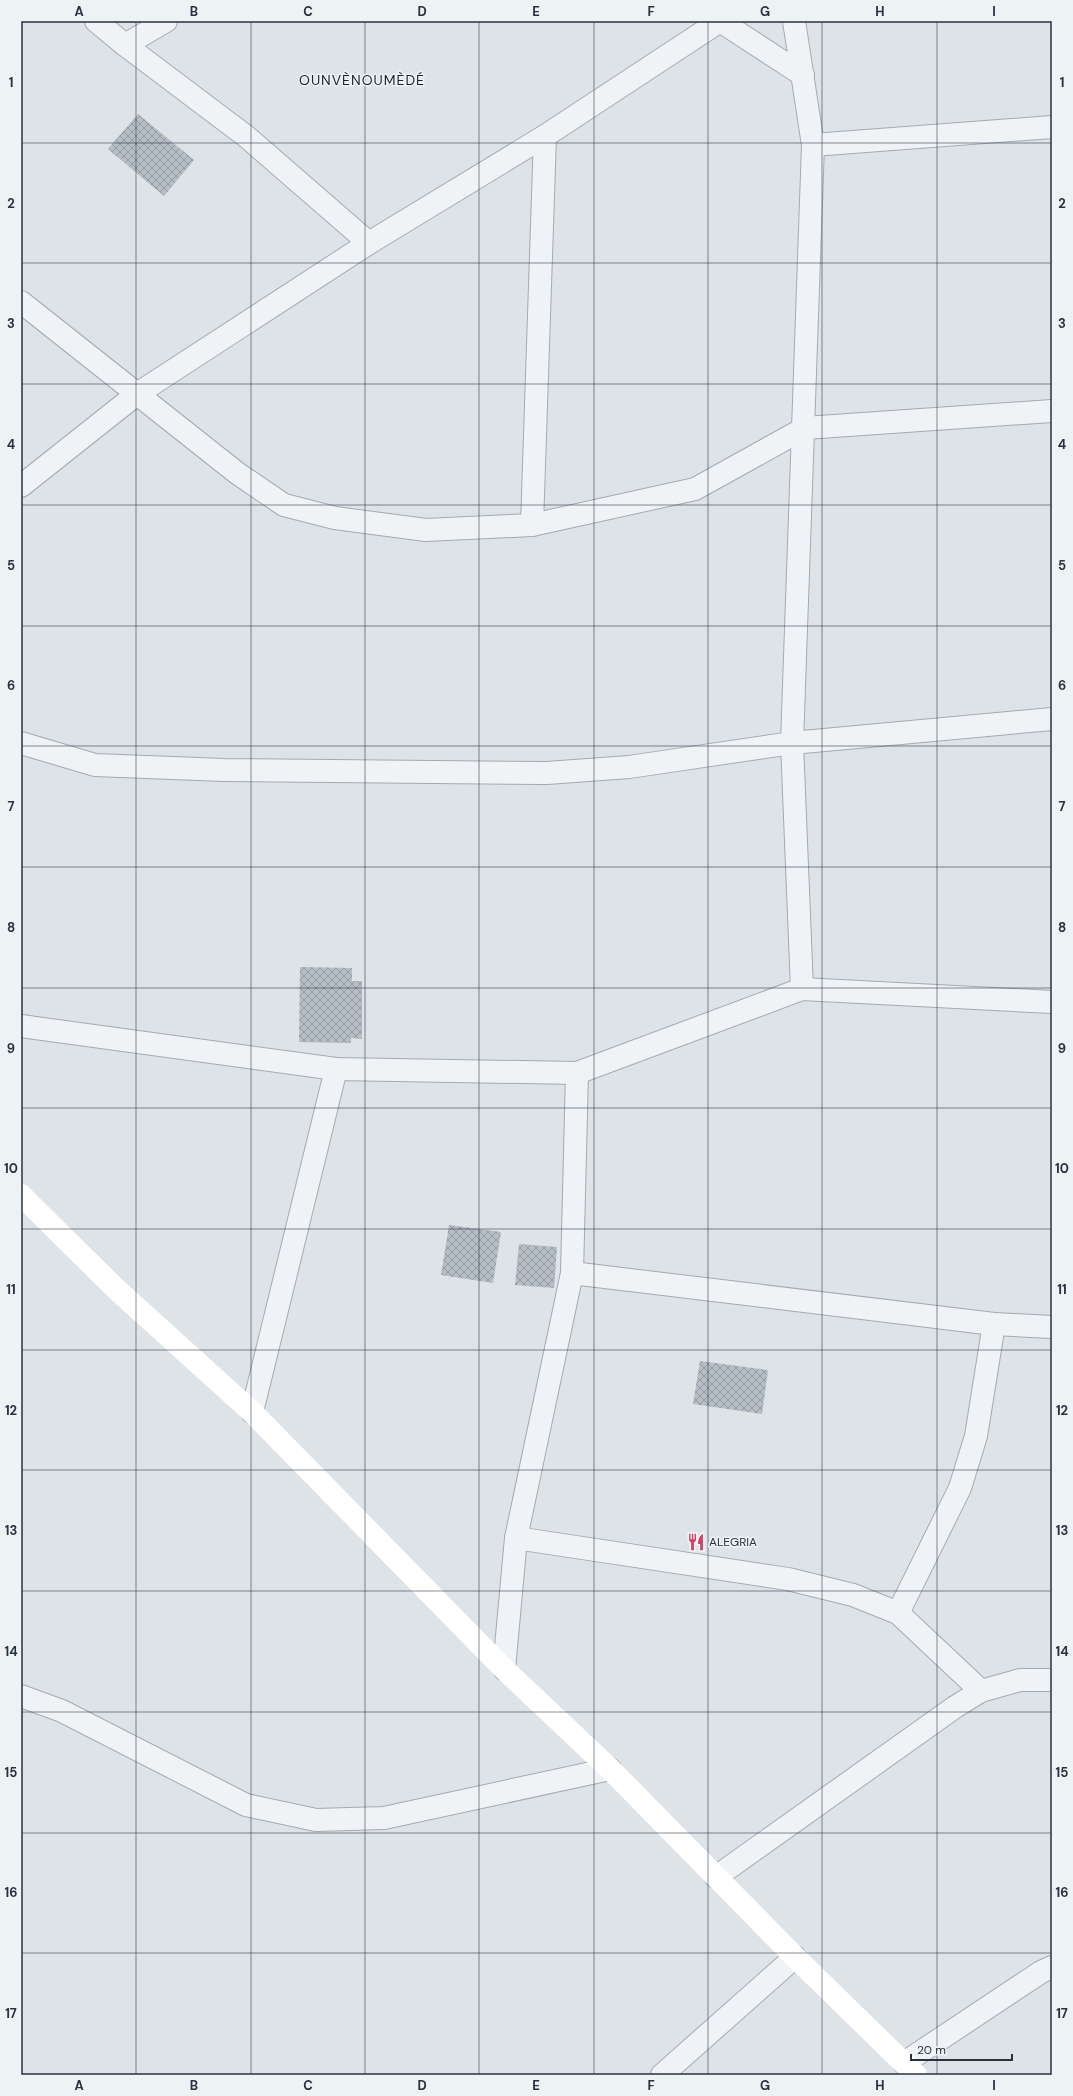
<svg xmlns="http://www.w3.org/2000/svg" width="1073" height="2096" viewBox="0 0 1073 2096" font-family="'DM Sans',sans-serif">
  <defs>
    <pattern id="building-cross-hatch" width="8" height="8" patternUnits="userSpaceOnUse"><rect width="8" height="8" fill="#b5bdc5"/><path d="M0 0l8 8M0 8l8-8" fill="none" stroke="#939aa1"/></pattern>
  </defs>
  <rect width="100%" height="100%" fill="#dee3e8"/>
  <g fill="url(#building-cross-hatch)">
    <polygon points="138,114 194,160 164,196 108,149"/>
    <polygon points="300,967 352,968 352,981 362,981 362,1039 351,1038 351,1043 299,1042"/>
    <polygon points="449,1225 501,1232 493,1283 441,1275"/>
    <polygon points="519,1244 557,1247 554,1288 515,1285"/>
    <polygon points="700,1361 768,1370 762,1414 693,1404"/>
  </g>
  <g fill="none" stroke-linecap="round" stroke-linejoin="round">
    <g stroke="#a3aab2" stroke-width="24">
      <g id="minor">
        <polyline points="96,21 125,45 247,137 369,243"/>
        <polyline points="720,21 803,75"/>
        <polyline points="794,21 813,145 792,743 802,989"/>
        <polyline points="125,45 166,21"/>
        <polyline points="813,145 1052,127"/>
        <polyline points="21,302 237,473 284,505 335,518 426,530 532,525 695,489 805,428 1052,411"/>
        <polyline points="21,486 137,394 369,243 545,136 720,21"/>
        <polyline points="532,525 545,136"/>
        <polyline points="21,743 95,765 224,770 547,773 629,767 792,743 1052,719"/>
        <polyline points="21,1026 336,1069 577,1073 802,989 1052,1002"/>
        <polyline points="572,1273 994,1324 1052,1327"/>
        <polyline points="252,1412 336,1069"/>
        <polyline points="516,1538 788,1579 853,1595 898,1613 981,1691"/>
        <polyline points="898,1613 960,1488 976,1436 994,1324"/>
        <polyline points="504,1669 516,1538 572,1273 577,1073"/>
        <polyline points="21,1696 62,1711 246,1805 316,1820 384,1818 610,1769"/>
        <polyline points="716,1877 955,1707 981,1691 1020,1680 1052,1680"/>
        <polyline points="904,2063 1041,1972 1052,1967"/>
        <polyline points="662,2075 795,1957"/>
      </g>
    </g>
    <use href="#minor" stroke="#f0f3f6" stroke-width="22"/>
    <polyline stroke="#fff" stroke-width="22" points="21,1195 115,1288 252,1412 504,1669 610,1769 795,1957 916,2075"/>
  </g>
  <path fill="none" stroke="#27323f" stroke-width="1" stroke-opacity="0.55" d="M136,21V2075M251,21V2075M365,21V2075M479,21V2075M594,21V2075M708,21V2075M822,21V2075M937,21V2075M21,143H1052M21,263H1052M21,384H1052M21,505H1052M21,626H1052M21,746H1052M21,867H1052M21,988H1052M21,1108H1052M21,1229H1052M21,1350H1052M21,1470H1052M21,1591H1052M21,1712H1052M21,1833H1052M21,1953H1052"/>
  <defs>
    <g id="restaurant-bare" transform="scale(1.38)"><path d="M-5-6h1v4h1v-4h1v4h1v-4h1v5L-1.5 .5V6h-2V.5L-5-1ZM5-6V6H3V1.5H1.5Q1.5-4 5-6Z" fill="#d04067" stroke="#edf2f5" stroke-width="2.5" paint-order="stroke"/></g>
  </defs>
  <g fill-rule="evenodd">
    <use href="#restaurant-bare" x="696" y="1542"/>
  </g>
  <g text-anchor="middle" dominant-baseline="central" stroke-width="3" stroke-linejoin="round" paint-order="stroke">
    <g font-size="12" fill="#27323f" stroke="#edf2f5" text-anchor="start">
      <text x="709" y="1542">ALEGRIA</text>
    </g>
    <g font-size="14" letter-spacing="1" fill="#19232f" stroke="#edf2f5">
      <text x="362" y="80">OUNVÈNOUMÈDÉ</text>
    </g>
  </g>
  <rect width="1073" height="2096" fill="none" stroke="#edf2f5" stroke-width="44"/>
  <path d="M911 2054v6h101v-6" fill="none" stroke="#27323f" stroke-width="2"/>
  <text x="917" y="2054" font-size="12" fill="#27323f" stroke="#edf2f5" stroke-width="3" paint-order="stroke">20 m</text>
  <rect x="22" y="22" width="1029" height="2052" fill="none" stroke="#27323f" stroke-width="1.5"/>
  <g font-size="13" text-anchor="middle" font-weight="bold" fill="#27323f">
    <text x="79" y="16">A</text>
    <text x="194" y="16">B</text>
    <text x="308" y="16">C</text>
    <text x="422" y="16">D</text>
    <text x="536" y="16">E</text>
    <text x="651" y="16">F</text>
    <text x="765" y="16">G</text>
    <text x="880" y="16">H</text>
    <text x="994" y="16">I</text>
    <text x="11" y="87">1</text>
    <text x="1062" y="87">1</text>
    <text x="11" y="208">2</text>
    <text x="1062" y="208">2</text>
    <text x="11" y="328">3</text>
    <text x="1062" y="328">3</text>
    <text x="11" y="449">4</text>
    <text x="1062" y="449">4</text>
    <text x="11" y="570">5</text>
    <text x="1062" y="570">5</text>
    <text x="11" y="690">6</text>
    <text x="1062" y="690">6</text>
    <text x="11" y="811">7</text>
    <text x="1062" y="811">7</text>
    <text x="11" y="932">8</text>
    <text x="1062" y="932">8</text>
    <text x="11" y="1053">9</text>
    <text x="1062" y="1053">9</text>
    <text x="11" y="1173">10</text>
    <text x="1062" y="1173">10</text>
    <text x="11" y="1294">11</text>
    <text x="1062" y="1294">11</text>
    <text x="11" y="1415">12</text>
    <text x="1062" y="1415">12</text>
    <text x="11" y="1535">13</text>
    <text x="1062" y="1535">13</text>
    <text x="11" y="1656">14</text>
    <text x="1062" y="1656">14</text>
    <text x="11" y="1777">15</text>
    <text x="1062" y="1777">15</text>
    <text x="11" y="1897">16</text>
    <text x="1062" y="1897">16</text>
    <text x="11" y="2018">17</text>
    <text x="1062" y="2018">17</text>
    <text x="79" y="2090">A</text>
    <text x="194" y="2090">B</text>
    <text x="308" y="2090">C</text>
    <text x="422" y="2090">D</text>
    <text x="536" y="2090">E</text>
    <text x="651" y="2090">F</text>
    <text x="765" y="2090">G</text>
    <text x="880" y="2090">H</text>
    <text x="994" y="2090">I</text>
  </g>
</svg>
